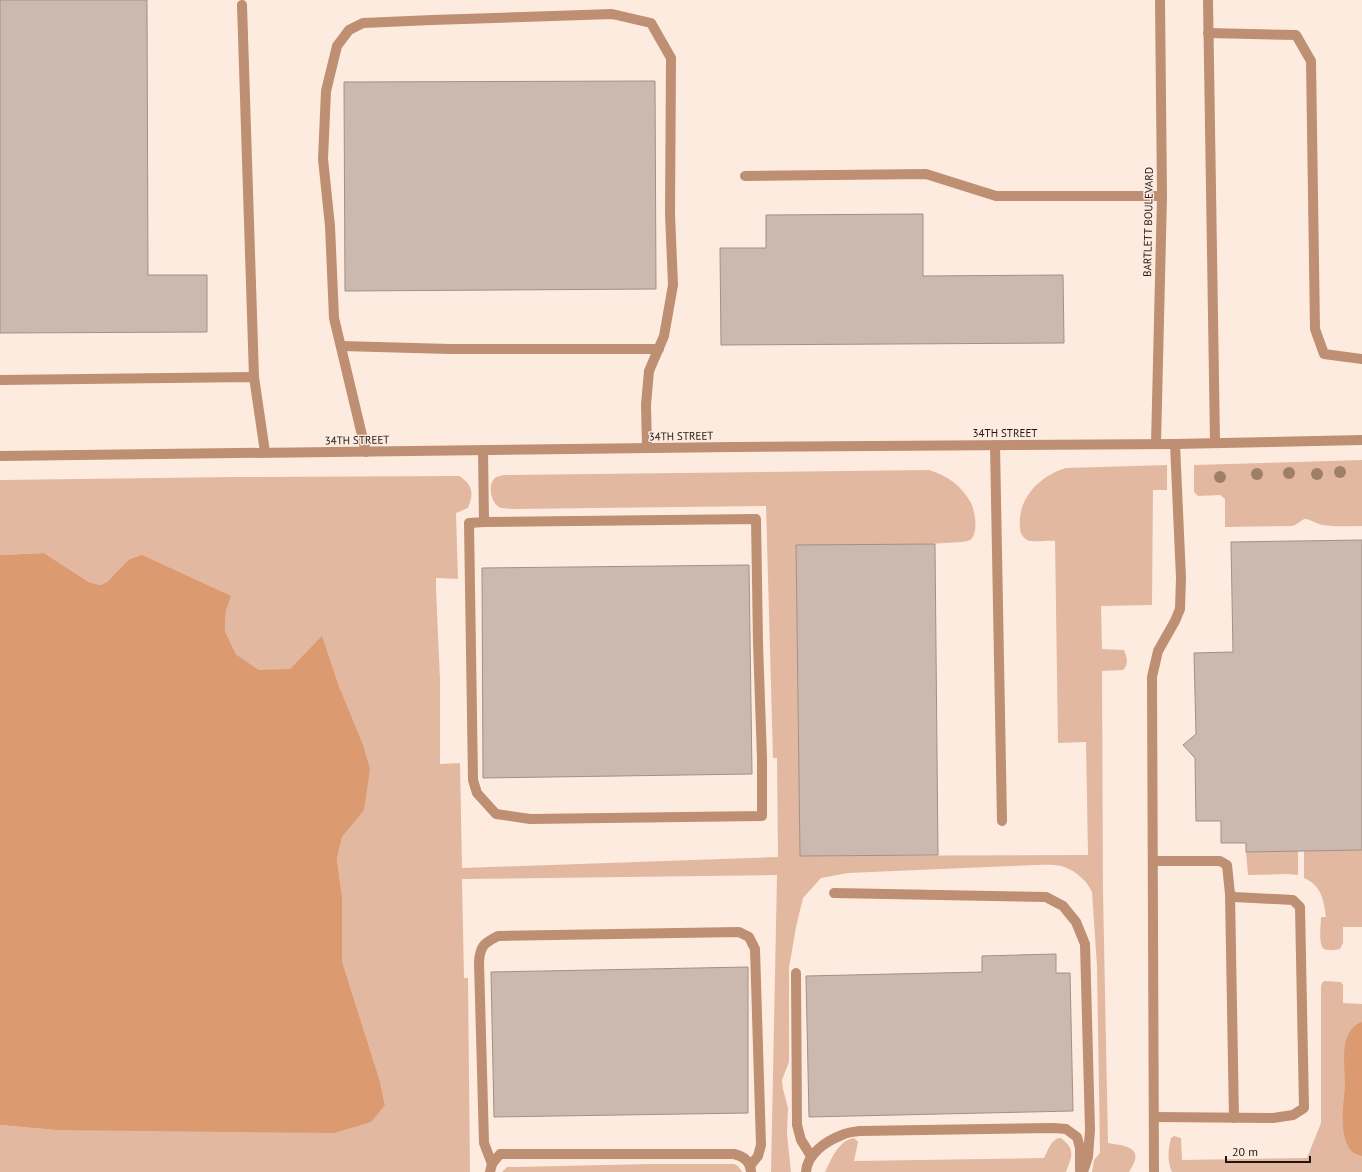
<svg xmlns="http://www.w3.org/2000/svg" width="1362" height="1172" viewBox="0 0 1362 1172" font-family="'PT Sans',sans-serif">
  <rect width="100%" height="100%" fill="#feebe0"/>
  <g fill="#e2b9a0">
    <path d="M1362,460V526C1349,526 1336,527 1323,525C1317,524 1310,519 1305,519C1300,520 1298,525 1291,526L1225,527V499L1220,495L1198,496L1194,492V465Z"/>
    <path d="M1167,465V490H1153L1152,605L1101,606L1102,649L1124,650C1127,657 1129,665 1123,670L1102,671L1103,891L1108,1143C1117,1145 1139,1145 1135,1160C1134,1164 1131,1168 1129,1172H1092L1094,1160L1100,1153L1097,966L1092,892C1087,881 1076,871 1064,867C1056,864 1044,865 1036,865L848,873L821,878L803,898L796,927L789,968V1062L782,1080L783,1089L788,1108L787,1134L791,1172H771L777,875L462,879L464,978H468L470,1172H0V1125L55,1130L385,1105L380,1081L342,961V896L337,859L342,837L351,825L340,689L322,637L290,670H259L236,654L225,631L226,610L128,560L107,582L100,585L89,582L44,553L0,555V480L234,477L459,476C473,485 474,493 468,508L456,513L458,579L436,578V588L440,680V764L460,763L462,868L778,857L777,758H773L766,506L512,509C508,508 502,509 499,507C491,502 487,485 495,478C497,476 501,476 504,475L929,470C947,475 962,486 971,503C975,511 979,534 970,540C964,543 953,542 946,543C896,546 846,545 796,546L800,856L1088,855L1086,742L1058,743L1055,541C1047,540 1034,543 1027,540C1022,537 1020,532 1020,527C1017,498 1041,475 1066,468Z"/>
    <path d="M1362,850V927H1343V943L1340,949C1336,950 1328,951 1324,949C1318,945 1321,924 1321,917H1326C1324,900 1321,885 1304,878V851Z"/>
    <polygon points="1298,851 1298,875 1287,874 1248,875 1246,852"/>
    <path d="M1324,981L1341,982L1343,985V1003L1362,1004V1172H1172C1167,1161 1168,1150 1171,1138L1174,1136L1181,1138L1182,1160L1307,1158L1321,1123V986L1322,983Z"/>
    <path d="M854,1138L858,1142L854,1161L1044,1158C1048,1151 1051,1138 1061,1138C1076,1150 1072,1156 1066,1172H825C832,1158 838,1141 854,1138Z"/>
    <polygon points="650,1164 734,1164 738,1166 742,1172 502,1172 507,1167 515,1167"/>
  </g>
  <g fill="#dc9a71">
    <polygon points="44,553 89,582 100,585 107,582 128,560 142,555 231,596 226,610 225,631 236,654 259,670 290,669 322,636 340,689 363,745 370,769 364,810 342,837 337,859 342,896 342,961 380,1081 385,1105 371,1122 334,1133 55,1130 0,1125 0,555"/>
    <path d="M1362,1022V1156C1356,1154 1350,1152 1348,1146C1339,1127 1344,1105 1345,1085C1345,1069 1342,1052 1347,1037C1350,1030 1355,1024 1362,1022Z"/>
  </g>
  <g fill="#cbb9af" stroke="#a19086">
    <polygon points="0,0 147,0 148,275 207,275 207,332 0,333"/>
    <polygon points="655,81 656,289 345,291 344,82"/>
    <polygon points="923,214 923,276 1063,275 1064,343 721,345 720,248 766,248 766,215"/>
    <polygon points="1362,540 1362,850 1246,852 1246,843 1221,843 1221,821 1196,821 1195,758 1183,745 1196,734 1194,653 1233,652 1231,542"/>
    <polygon points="935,544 938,855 800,856 796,545"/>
    <polygon points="749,565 752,774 483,778 482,568"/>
    <polygon points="1056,954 1056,973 1070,973 1073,1111 809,1117 806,976 982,972 982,956"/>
    <polygon points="748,967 748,1113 494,1117 491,972"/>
  </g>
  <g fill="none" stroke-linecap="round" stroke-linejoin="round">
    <g stroke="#be8f72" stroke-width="10">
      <polyline points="242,5 254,377"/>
      <polyline points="1208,33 1296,35 1311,61 1315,329 1324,354 1362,359"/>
      <polyline points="745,176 926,174 996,196 1162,196"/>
      <polyline points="341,346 450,349 659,349"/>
      <polyline points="0,380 254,377 265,452"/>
      <polyline points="995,445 1002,821"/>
      <polyline points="483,450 484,522 756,519 758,643 762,759 762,816 530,819 496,814 477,793 473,780 469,523 484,522"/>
      <polyline points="366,452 334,318 330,226 323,159 326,91 337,46 349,30 363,23 432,20 612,14 651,23 671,58 670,214 673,285 664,336 649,371 646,405 647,448"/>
      <polyline points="1153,861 1220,861 1227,865 1230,894 1234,897 1293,900 1300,907 1304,1108 1293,1115 1273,1118 1155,1117"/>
      <polyline points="834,893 1046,897 1063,906 1076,922 1085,944 1090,1130 1088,1157 1083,1172"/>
      <polyline points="1230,894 1234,1118"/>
      <polyline points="796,973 797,1125 801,1140 811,1156"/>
      <path d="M492,1164L484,1143L479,962C480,946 484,943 498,936L739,932L749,937L755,949L761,1145L758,1156L750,1166"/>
      <path d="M490,1172L492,1164L500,1154H734C743,1156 750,1161 751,1171"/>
      <path d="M806,1172C807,1154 826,1141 842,1135C847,1132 854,1132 860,1131L1054,1128L1066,1129L1077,1137L1080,1148V1170"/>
      <polyline points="1154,1172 1152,677 1158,651 1175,621 1180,609 1181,578 1175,444"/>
    </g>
    <g stroke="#be8f72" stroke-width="10">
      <polyline points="1208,0 1215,442"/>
      <polyline points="1156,444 1162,196 1160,0"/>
      <polyline points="0,456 734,447 1175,444 1362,440"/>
    </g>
  </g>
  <g fill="#9e7f68">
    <circle cx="1340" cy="472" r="6"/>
    <circle cx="1289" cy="473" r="6"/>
    <circle cx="1257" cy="474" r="6"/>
    <circle cx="1317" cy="474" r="6"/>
    <circle cx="1220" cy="477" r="6"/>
  </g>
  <g text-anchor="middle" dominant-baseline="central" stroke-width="3" stroke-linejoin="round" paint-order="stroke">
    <g font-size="11" fill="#1d1613" stroke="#feebe0">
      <text transform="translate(1148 222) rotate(-89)">BARTLETT BOULEVARD</text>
      <text x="1005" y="433">34TH STREET</text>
      <text transform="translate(681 436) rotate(-1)">34TH STREET</text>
      <text transform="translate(357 440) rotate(-1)">34TH STREET</text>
    </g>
  </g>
  <path d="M1226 1156v6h84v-6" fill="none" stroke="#1d1613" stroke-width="2"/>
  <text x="1232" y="1156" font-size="12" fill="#1d1613" stroke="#feebe0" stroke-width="3" paint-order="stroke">20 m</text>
</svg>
